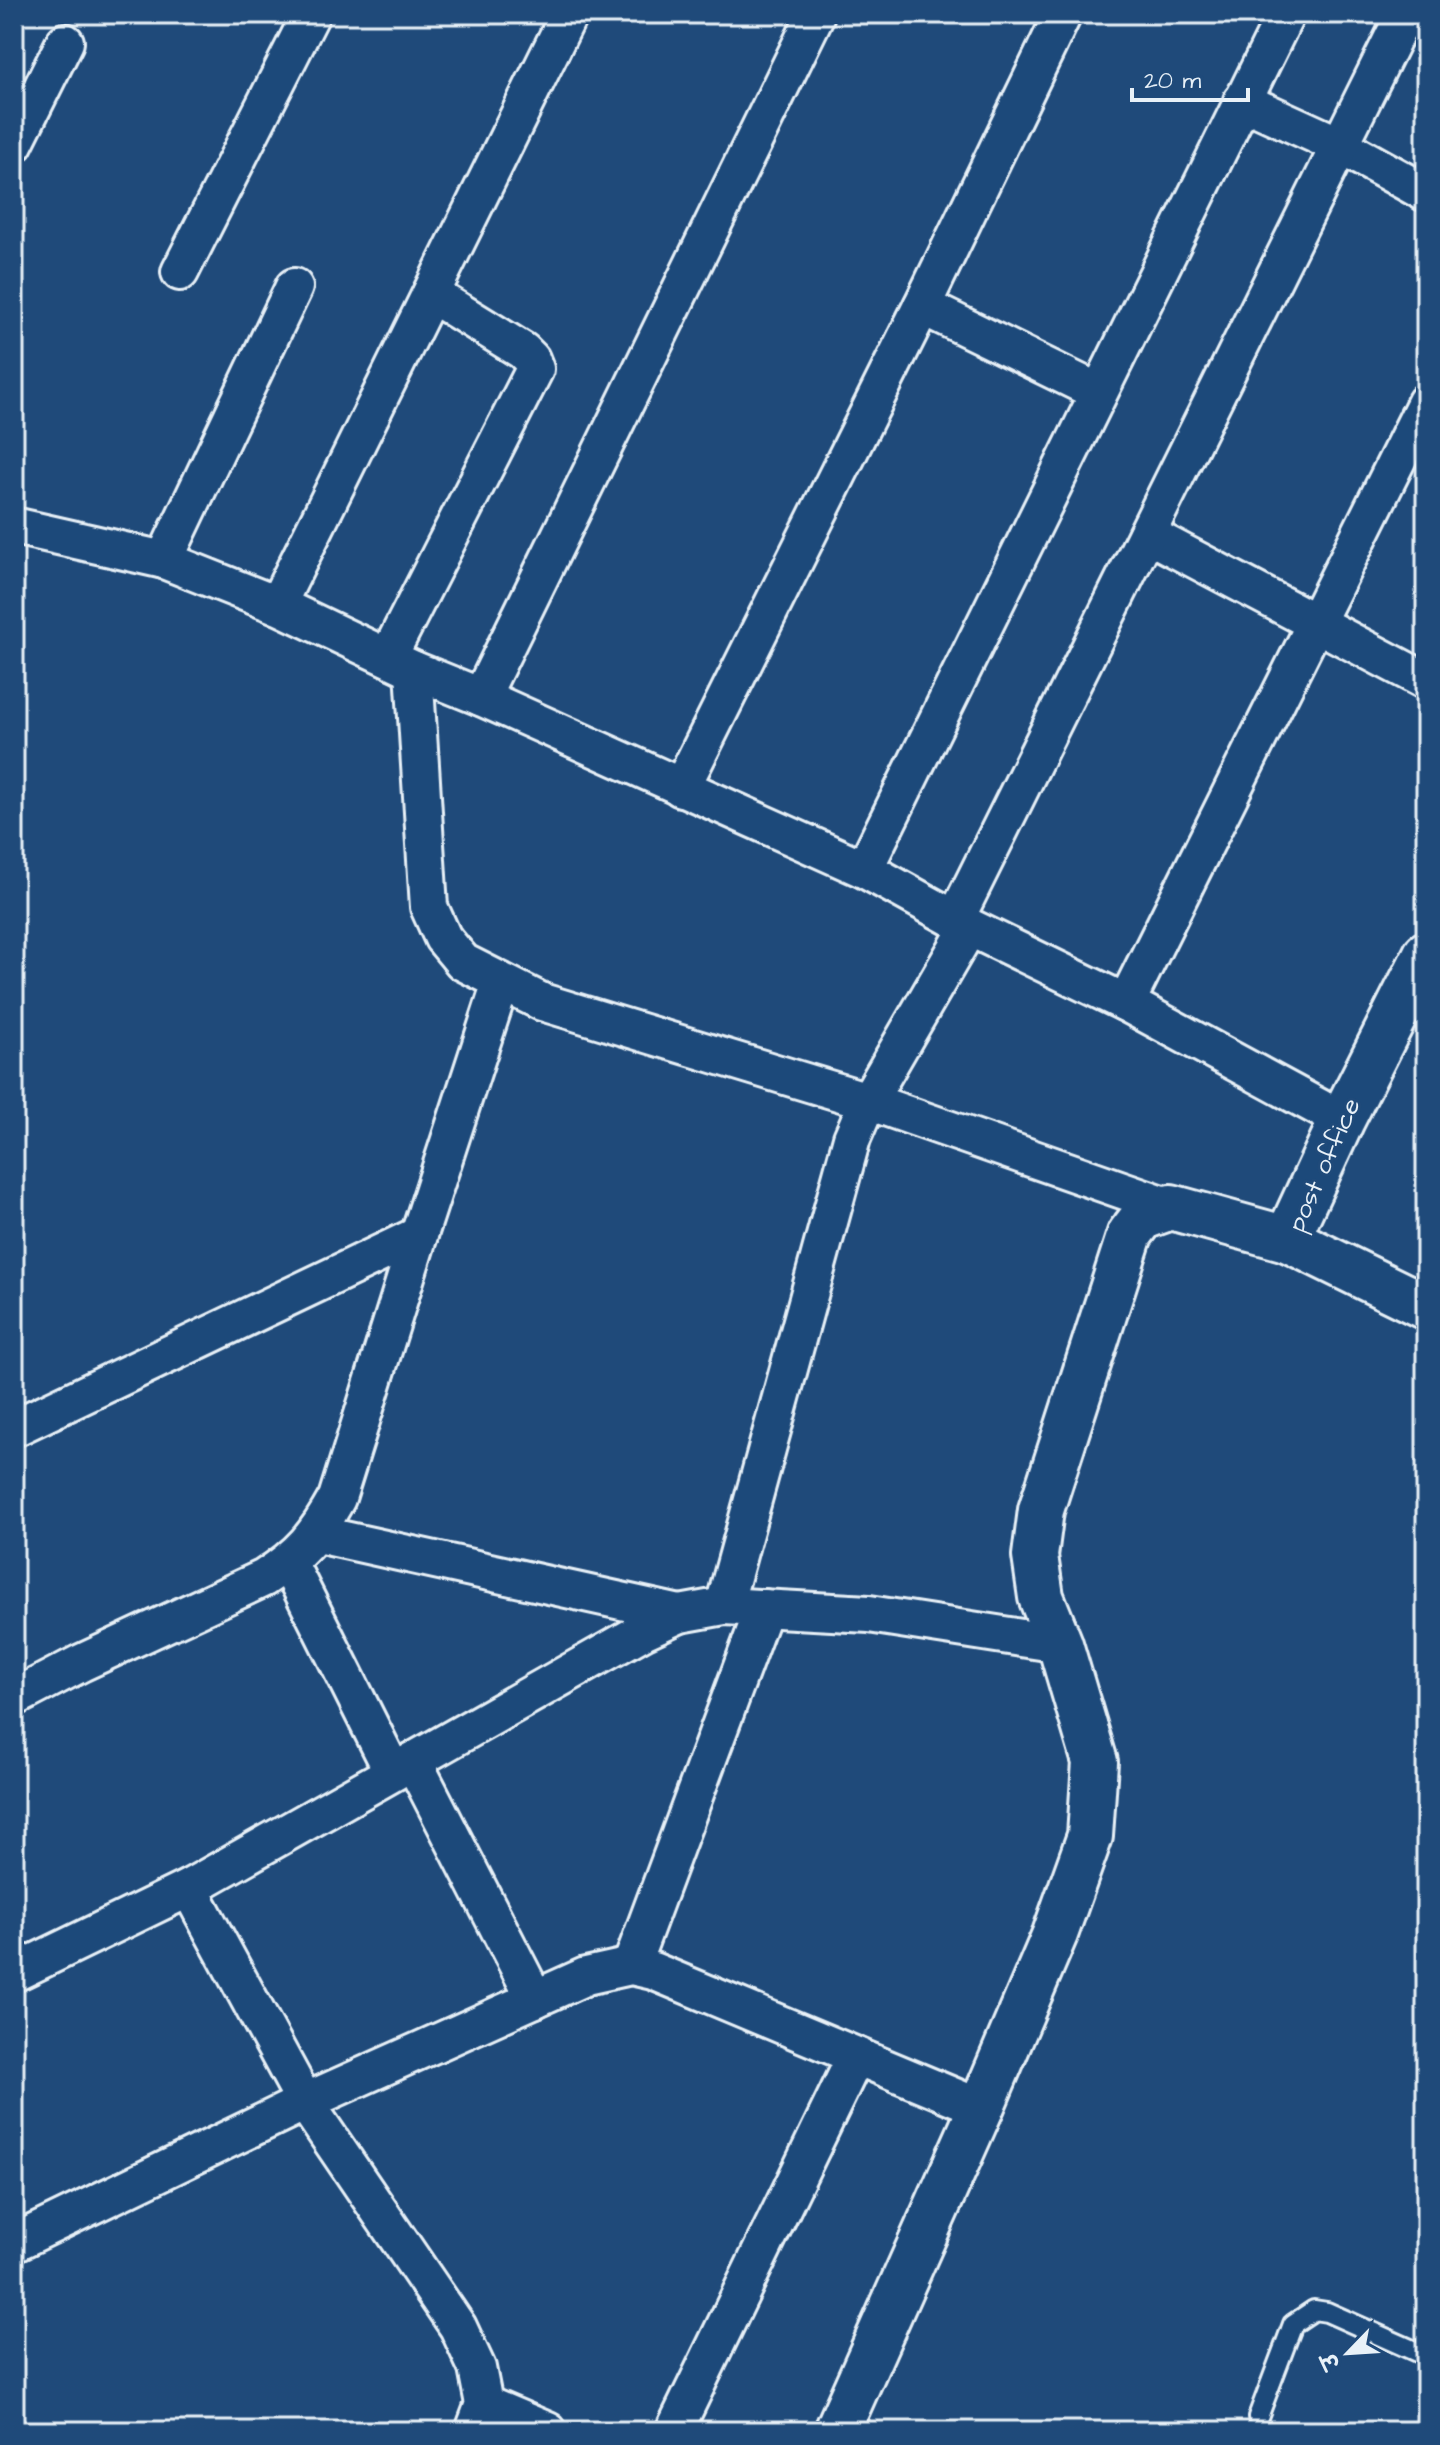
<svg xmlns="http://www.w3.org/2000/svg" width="1440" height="2445" viewBox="0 0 1440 2445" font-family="'Architects Daughter','Playpen Sans Deva',sans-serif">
  <rect width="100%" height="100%" fill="#1f4a7a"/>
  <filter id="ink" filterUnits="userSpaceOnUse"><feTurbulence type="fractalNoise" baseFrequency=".0125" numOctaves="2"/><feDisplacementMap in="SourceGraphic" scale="16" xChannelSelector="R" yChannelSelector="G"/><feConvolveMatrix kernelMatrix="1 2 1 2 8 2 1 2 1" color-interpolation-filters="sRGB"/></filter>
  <g filter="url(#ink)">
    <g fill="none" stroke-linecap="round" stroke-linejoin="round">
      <g stroke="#e8f1f8" stroke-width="24">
        <polyline id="lane" points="1258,2417 1293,2324 1314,2310 1327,2312 1426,2356"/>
      </g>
      <g stroke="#e8f1f8" stroke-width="42">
        <g id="street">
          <polyline points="1242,101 1341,146 1426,193"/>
          <polyline points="14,144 65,42"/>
          <polyline points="180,272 311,14"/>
          <polyline points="922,306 1098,392"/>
          <polyline points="14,526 164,560 277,605 414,670 481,697 864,869 969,927 1126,1003 1342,1120"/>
          <polyline points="1147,534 1426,681"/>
          <polyline points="164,560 294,287"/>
          <polyline points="277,605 569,14"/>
          <polyline points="388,657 535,369 531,359 523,351 431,294"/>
          <polyline points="414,670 429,907 443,938 463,962 542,1002 868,1101 1171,1207"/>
          <polyline points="481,697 816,14"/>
          <polyline points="681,788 922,306 1063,14"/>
          <polyline points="864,869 1286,14"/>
          <polyline points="955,920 1405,14"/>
          <polyline points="1126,1003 1426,402"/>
          <polyline points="14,1428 419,1235"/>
          <polyline points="317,1534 680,1614"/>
          <polyline points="288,1562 393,1772"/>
          <polyline points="724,1606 852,1138 868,1101 969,927"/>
          <path d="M14,1698L81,1663L264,1578C301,1554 316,1536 337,1498L419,1235L501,983"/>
          <polyline points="413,1761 535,1999"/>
          <polyline points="189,1888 305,2102 458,2327 477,2368 484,2404 474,2431"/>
          <polyline points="631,1966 764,1608"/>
          <polyline points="14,1973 189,1888 643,1631 680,1614 724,1606 869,1614 1060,1644"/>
          <polyline points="14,2243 305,2102 586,1976 631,1966 653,1971 981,2108"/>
          <polyline points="484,2404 548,2431"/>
          <polyline points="674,2431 856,2056"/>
        </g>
      </g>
      <g stroke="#e8f1f8" stroke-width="50">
        <g id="secondary">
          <polyline points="1426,954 1342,1120 1287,1239 1426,1307"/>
          <polyline points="837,2431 981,2108 1055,1934 1090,1836 1095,1762 1060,1644 1041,1597 1035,1556 1041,1510 1130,1234 1143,1217 1171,1207 1287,1239"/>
        </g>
      </g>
      <use href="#lane" stroke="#1f4a7a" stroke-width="18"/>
      <use href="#street" stroke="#1f4a7a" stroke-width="36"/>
      <use href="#secondary" stroke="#1f4a7a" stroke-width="44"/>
    </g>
  </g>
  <g text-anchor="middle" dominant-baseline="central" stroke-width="6" stroke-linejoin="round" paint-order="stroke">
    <g font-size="26" fill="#e8f1f8" stroke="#1f4a7a">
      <text transform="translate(1324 1165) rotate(-66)">post office</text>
    </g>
  </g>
  <rect width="1440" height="2445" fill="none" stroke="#1f4a7a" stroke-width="48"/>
  <rect x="24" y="24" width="1392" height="2397" fill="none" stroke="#e8f1f8" stroke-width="3" filter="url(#ink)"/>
  <g transform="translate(1348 2353) rotate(245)" stroke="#1f4a7a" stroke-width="6" paint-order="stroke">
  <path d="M0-6L14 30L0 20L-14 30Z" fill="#e8f1f8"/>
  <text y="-12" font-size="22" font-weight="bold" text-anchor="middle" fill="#e8f1f8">उ</text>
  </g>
  <path d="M1132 88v12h116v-12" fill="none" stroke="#e8f1f8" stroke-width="4"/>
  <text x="1144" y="88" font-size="24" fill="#e8f1f8" stroke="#1f4a7a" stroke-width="6" paint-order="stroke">20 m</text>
</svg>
